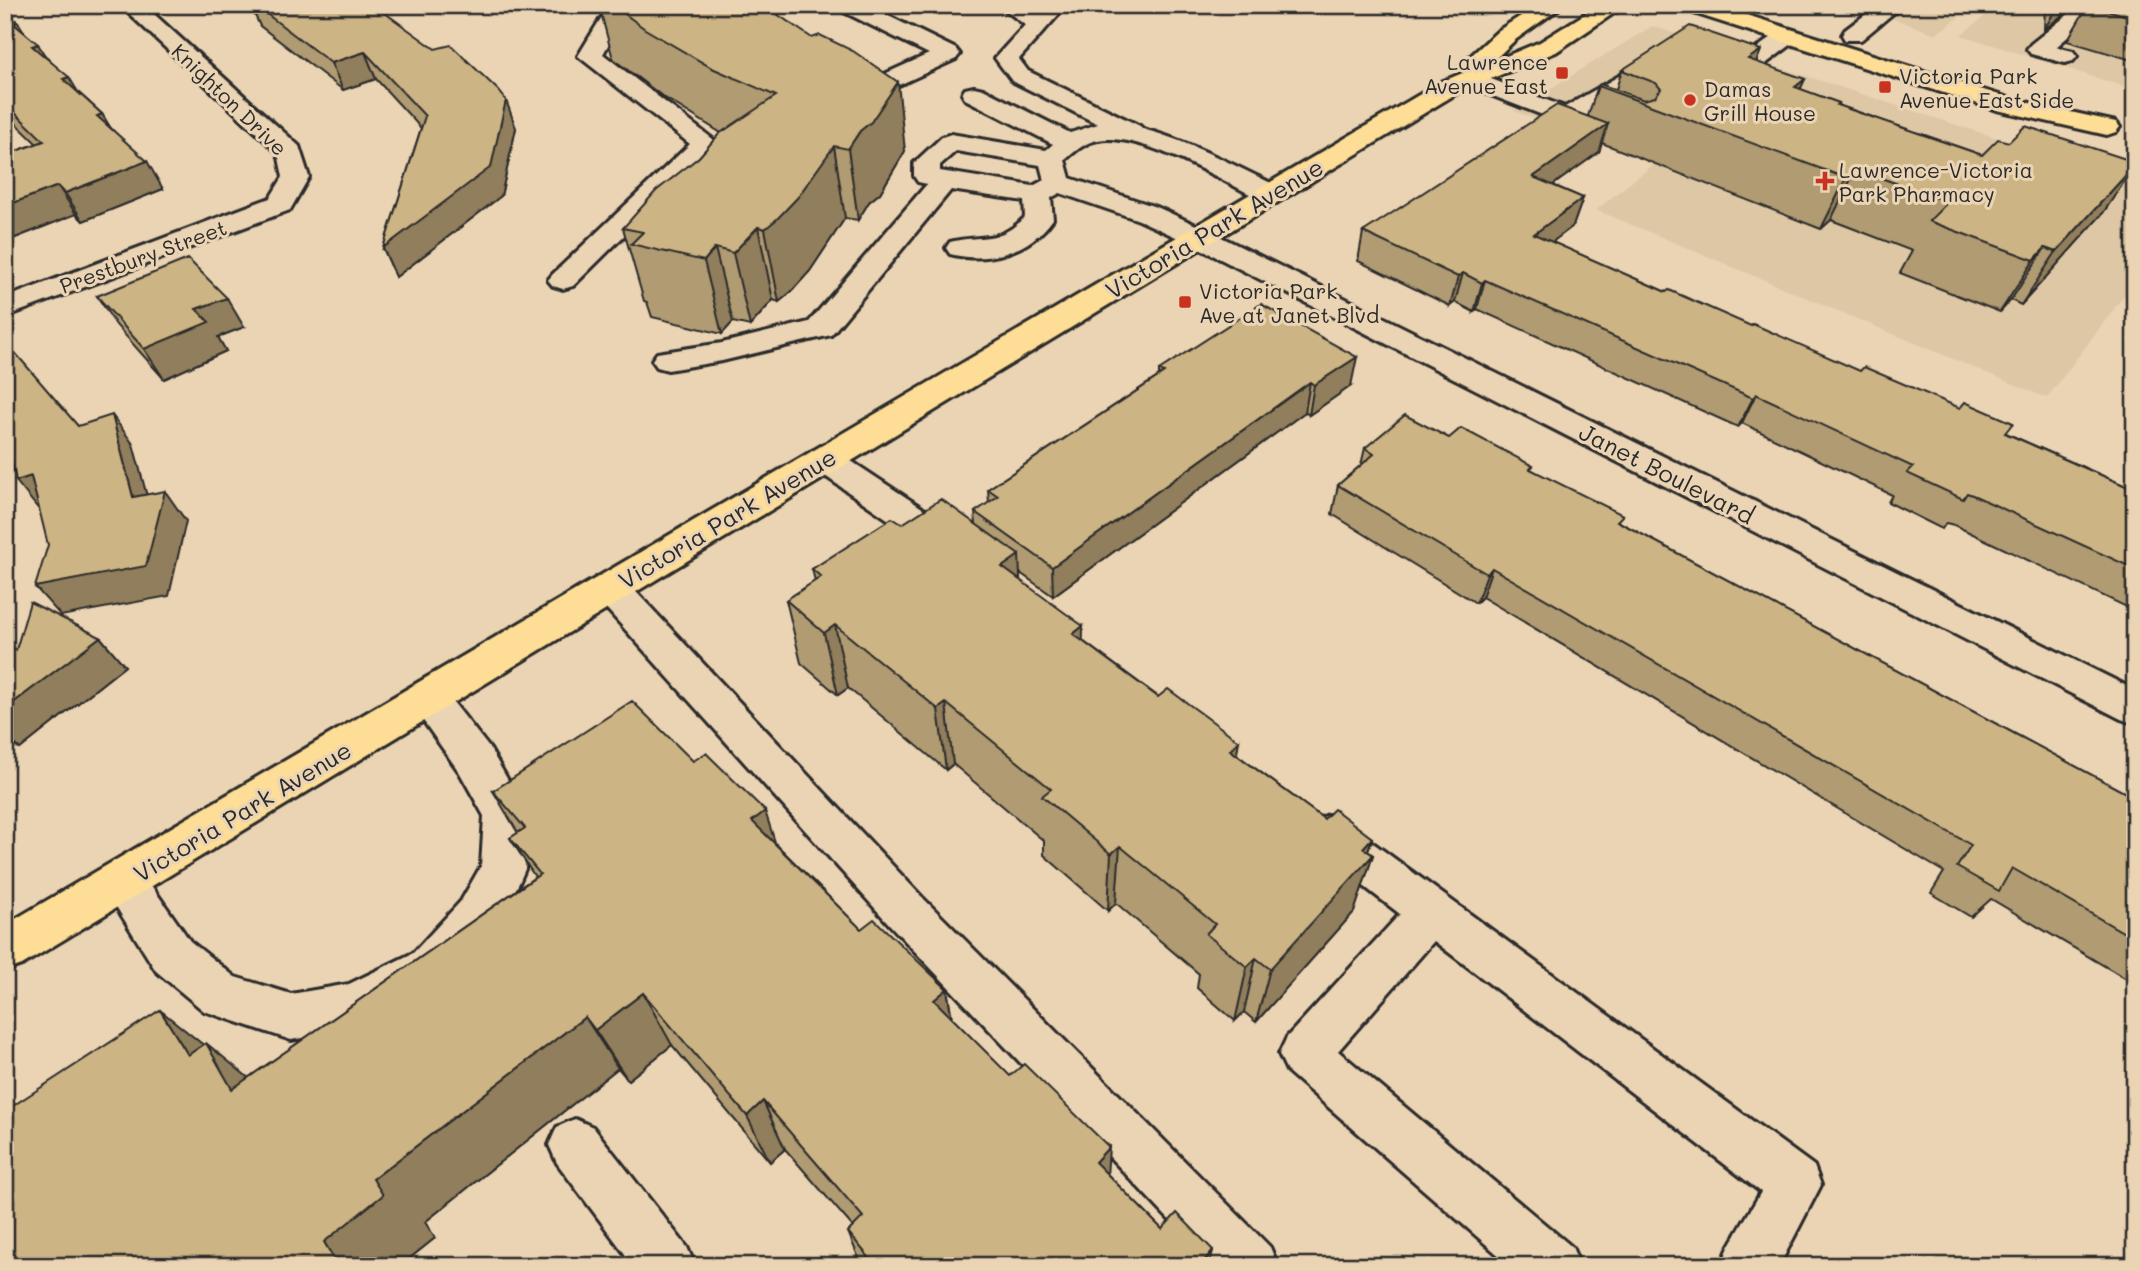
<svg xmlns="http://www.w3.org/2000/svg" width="2140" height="1271" viewBox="0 0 2140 1271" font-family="Mali,sans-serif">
  <rect width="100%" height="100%" fill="#ebd4b4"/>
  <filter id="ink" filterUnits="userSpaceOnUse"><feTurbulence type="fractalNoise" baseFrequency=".0143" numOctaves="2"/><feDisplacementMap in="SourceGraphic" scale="14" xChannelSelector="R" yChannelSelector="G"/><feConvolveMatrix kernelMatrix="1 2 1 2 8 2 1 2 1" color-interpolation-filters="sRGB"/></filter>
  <g filter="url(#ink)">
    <g fill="#dec7a4">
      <polygon points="1855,5 1976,5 1936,34"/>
      <polygon points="1999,5 2135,5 2135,90 1961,35"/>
      <polygon points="1652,26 2135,183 2135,281 2047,398 1596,210 1654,164 1514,111"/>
    </g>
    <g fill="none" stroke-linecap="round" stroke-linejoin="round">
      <g stroke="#2b2b2b" stroke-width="6">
        <g id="minor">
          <polygon points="120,5 144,5 299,146 309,177 290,210 5,317 5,298 270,198 283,177 278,153"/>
          <polygon points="609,5 631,5 603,54 718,143 573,286 563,289 553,286 548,280 553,274 690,144 578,56"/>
          <path d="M837,5H866L956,49L960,54L956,59L888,90C870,95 853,81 838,72L834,67L838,62H854L880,76L929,54L840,10Z"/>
          <path d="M999,5H1025L1037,13L1044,5H1067L1019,59L1028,71L1140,126L1143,129C1191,142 1236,166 1281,188L1285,194L1281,200L1271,202L1261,200C1222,180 1141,132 1098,140C1085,142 1074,152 1065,160L1070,178L1159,208L1209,231L2135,690V724L2121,719L1189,243L1139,220L1060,193L1051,198L1053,219C1030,252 988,264 950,254L946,248L950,242C982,234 998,245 1025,217L1024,201L951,190L831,335L722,361L668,370L657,367L652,360L657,353L722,343L809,322L927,184L918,182L914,176V163L942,137L951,134L1046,150L1053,144L965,99L962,94L965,89L974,87L983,89L1070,133L1098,124L1012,81L995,58L1025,25ZM956,151L1040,165L1044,180L1033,186L940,171V165Z"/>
          <polygon points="1878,5 1903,5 1861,40 1845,40 1842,35 1845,30"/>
          <polygon points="2080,5 2105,5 2056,47 2073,51 2077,56 2073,61 2065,63 2031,54 2027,49 2031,44"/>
          <polygon points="1788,29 1796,31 1799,36 1796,41 1752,74 1744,76 1702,62 1698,57 1702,52 1710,50 1741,60 1780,31"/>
          <polygon points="1639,67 1647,69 1651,74 1647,79 1587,115 1601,121 1605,126 1601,131 1592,134 1462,84 1458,79 1462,74 1470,72 1478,74 1565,107 1631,69"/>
          <polygon points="824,448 836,451 969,539 974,548 969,557 956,561 943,557 812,467 807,459 812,451"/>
          <polygon points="611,575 624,579 922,897 1270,1247 1278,1266 1213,1266 890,925 598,599 592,589 598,579"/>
          <polygon points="428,683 442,688 490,749 528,815 525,869 519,883 493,931 447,983 354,1029 291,1040 204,1011 156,971 101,882 107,868 123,862 139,868 190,941 235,977 291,994 349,984 413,953 461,901 481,866 484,816 460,773 408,699 414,688"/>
          <polygon points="1328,815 1343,821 1814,1166 1821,1185 1779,1266 1721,1266 1729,1247 1761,1192 1434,941 1338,1051 1572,1247 1580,1266 1511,1266 1287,1071 1279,1054 1287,1037 1400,914 1313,847 1306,834 1313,821"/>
          <polygon points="575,1119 593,1127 687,1247 695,1266 634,1266 557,1163 549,1145 557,1127"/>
        </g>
      </g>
      <g stroke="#2b2b2b" stroke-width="6">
        <g id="major">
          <polygon points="1538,5 1564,5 1515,40 1492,62 1540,42 1599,5 1626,5 1556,52 1459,92 22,965 5,971 5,925 1441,82 1465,72 1460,67 1464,62 1499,30"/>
          <polygon points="1681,5 1715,5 2012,99 2116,122 2120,127 2116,132 2107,135 1997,110 1684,10"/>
        </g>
      </g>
      <use href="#minor" fill="#ebd4b4" fill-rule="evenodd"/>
      <use href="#major" fill="#fede96" fill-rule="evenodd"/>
    </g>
    <g fill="#b09b72" stroke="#2b2b2b" stroke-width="2">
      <polygon points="247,5 374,5 516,128 501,196 396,277 383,248 421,128 376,79 343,90 260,26 252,9"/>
      <polygon points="599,5 760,5 905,151 880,193 869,202 858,220 845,218 810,271 791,292 779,302 773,300 750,326 733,322 722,334 652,317 647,302 644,301 623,228 699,157 721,133 662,96 613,59"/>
      <polygon points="2045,5 2075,5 2044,30"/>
      <polygon points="2088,5 2135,5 2135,61 2067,41"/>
      <polygon points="5,11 78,92 102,114 110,127 163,189 83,221 76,214 5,242 5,155 37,144 5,113"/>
      <polygon points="1761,50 1756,62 1805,79 1800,89 1839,103 1838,105 1982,155 2009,142 2135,162 2135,166 2103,213 2021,305 2011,300 2000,312 1900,273 1912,251 1831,220 1821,229 1602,143 1599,152 1553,185 1583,198 1573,226 1552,242 1666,292 2006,433 2135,490 2135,611 1954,525 1946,523 1942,529 1888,502 1892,495 1742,423 1738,427 1477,309 1474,312 1455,302 1450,306 1358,261 1363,232 1588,116 1598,86 1616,89 1622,70"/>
      <polygon points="97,296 244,327 218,337 226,351 164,379 116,325"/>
      <polygon points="1159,370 1351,386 1309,415 1305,412 1053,596 1020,573 1020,580 1083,641 1324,819 1372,838 1368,851 1373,855 1354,912 1256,1022 1244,1012 1235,1021 1197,988 1199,974 1116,903 1108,911 1044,855 1044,841 953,764 946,770 848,688 838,695 801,663 786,600 815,581 812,569 902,524 976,524 975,512 989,503 988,489 1159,376"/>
      <polygon points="1449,438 1532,470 1619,522 2135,798 2135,984 1991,899 1971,917 1931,893 1944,872 1482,597 1476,603 1332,514 1338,485 1361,465 1365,448"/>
      <polygon points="100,637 125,666 20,749 5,741 5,645 16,650"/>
      <polygon points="493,791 776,844 861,929 947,989 952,1018 1162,1229 1213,1250 1209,1266 862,1266 848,1232 853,1227 785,1149 770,1162 672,1045 628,1080 618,1068 425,1222 435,1238 400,1266 5,1266 203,1045 248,1078 535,877 510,838 518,833"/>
    </g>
    <g fill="#907e5c" stroke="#2b2b2b" stroke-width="2">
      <polygon points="2058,5 2075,5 2044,30"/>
      <polygon points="18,22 33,46 38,44 54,71 13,23"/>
      <polygon points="1761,50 1742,99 1748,59"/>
      <polygon points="365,52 376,79 343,90 331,63"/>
      <polygon points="69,77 85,104 63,79"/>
      <polygon points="1805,79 1783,128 1795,87"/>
      <polygon points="898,82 905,151 880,193 869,202 858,220 848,149 860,131"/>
      <polygon points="506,100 516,128 501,196 396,277 383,248"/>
      <polygon points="102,114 119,142 97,116"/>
      <polygon points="1608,124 1599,152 1525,205 1533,177"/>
      <polygon points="834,146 845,218 810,271 791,292 779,302 765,229"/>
      <polygon points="147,161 163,189 83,221 65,193"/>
      <polygon points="2135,165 2103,213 2021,305 2056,252"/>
      <polygon points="1856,169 1831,220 1821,229 1846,178"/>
      <polygon points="58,186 76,214 5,242 5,206"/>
      <polygon points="1583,198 1573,226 1525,263 1534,234"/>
      <polygon points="758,227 773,300 750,326 733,253"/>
      <polygon points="715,248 733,322 722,334 704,261"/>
      <polygon points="2045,248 2011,300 2000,312 2034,260"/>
      <polygon points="1463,273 1455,302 1450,306 1458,277"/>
      <polygon points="1485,280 1477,309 1474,312 1482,283"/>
      <polygon points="227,298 244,327 218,337 226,351 164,379 144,349 196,309"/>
      <polygon points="1357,357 1351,386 1309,415 1314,385"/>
      <polygon points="1310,382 1305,412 1053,596 1052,567"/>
      <polygon points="1756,394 1742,423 1738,427 1753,398"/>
      <polygon points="112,415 133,444 155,526 133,497"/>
      <polygon points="5,426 28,454 5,464"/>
      <polygon points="31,476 40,511 16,481"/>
      <polygon points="165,491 186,521 169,596 61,616 35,587"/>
      <polygon points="1019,555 1022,619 1002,567"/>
      <polygon points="1492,568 1482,597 1476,603 1487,574"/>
      <polygon points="835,625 848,688 838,695 824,633"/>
      <polygon points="1083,626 1082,689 1073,634"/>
      <polygon points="100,637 125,666 20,749 5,735 5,709"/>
      <polygon points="946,703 953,764 946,770 938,709"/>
      <polygon points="1239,741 1229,802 1230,750"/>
      <polygon points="765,811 784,870 752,821"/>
      <polygon points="1372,838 1363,866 1373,855 1354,912 1256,1022 1270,969 1363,848"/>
      <polygon points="1120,846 1116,903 1108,911 1111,854"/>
      <polygon points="1256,958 1244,1012 1235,1021 1247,967"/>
      <polygon points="947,989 955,1041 934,1000"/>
      <polygon points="643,993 672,1045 628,1080 595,1030"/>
      <polygon points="160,1010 211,1051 206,1043 267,1093 292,1137 188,1055"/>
      <polygon points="585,1017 618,1068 425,1222 435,1238 400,1266 338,1266 324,1242 373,1179"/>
      <polygon points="763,1101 785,1149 770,1162 747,1116"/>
      <polygon points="1109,1147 1106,1192 1095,1162"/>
      <polygon points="1213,1250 1209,1266 1200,1266"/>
    </g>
    <g fill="#cdb484" stroke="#2b2b2b" stroke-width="2">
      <polygon points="255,5 374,5 435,49 451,45 499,91 506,100 491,167 383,248 425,116 365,52 331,63"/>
      <polygon points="613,5 760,5 768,8 812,38 820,35 853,51 898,82 871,122 860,131 848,149 834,146 797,198 777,219 765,229 758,227 733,253 715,248 704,261 631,244 643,232 623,228 656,191 699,157 719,134 776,96 712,68 645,29"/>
      <polygon points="2088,5 2135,5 2135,18"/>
      <polygon points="5,11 18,22 13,23 38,44 32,46 69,77 63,79 102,114 97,116 147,161 65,193 58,186 5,206 5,155 44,141 5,103"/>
      <polygon points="1690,26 1761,50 1748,59 1805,79 1795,87 1839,103 1837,105 1982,155 1998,139 2009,142 2025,126 2135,162 2135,165 2056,252 2045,248 2034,260 1929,221 1948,202 1856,169 1846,178 1598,86 1600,84 1644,100 1655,97 1661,89 1656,83 1622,70"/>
      <polygon points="1557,105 1608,124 1533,177 1583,198 1534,234 1666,292 1669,290 1751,326 1753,324 1860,371 1864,367 1960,408 1965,402 2013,423 2005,433 2135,490 2135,569 1975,496 1967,493 1963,499 1907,473 1913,467 1756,394 1753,398 1485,280 1482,283 1463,273 1458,277 1363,232"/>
      <polygon points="188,259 227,298 196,309 209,322 144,349 97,296"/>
      <polygon points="1261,304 1357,357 1314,385 1310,382 1052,567 975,512 998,496 988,489 1164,373 1159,370"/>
      <polygon points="5,341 78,426 112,415 133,497 165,491 146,566 35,587 48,545 31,476 16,481 5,430"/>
      <polygon points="1405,415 1449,438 1461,428 1533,466 1530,469 1623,515 1617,521 2135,798 2135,939 2012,868 1999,891 1957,867 1971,845 1492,568 1487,574 1338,485 1374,454 1365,448"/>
      <polygon points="941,499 1019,555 1002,567 1083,626 1073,634 1158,697 1168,689 1239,741 1230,750 1324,819 1334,809 1372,838 1363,848 1373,855 1270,969 1256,958 1247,967 1206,934 1215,924 1120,846 1111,854 1042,796 1051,789 946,703 938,709 835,625 824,633 786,600 821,577 812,569 892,518 902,524"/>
      <polygon points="30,602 100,637 5,709 5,645 16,650"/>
      <polygon points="632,701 693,761 706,753 765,811 752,821 861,929 874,919 947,989 934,1000 1010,1076 1024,1064 1109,1147 1095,1162 1162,1229 1177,1213 1213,1250 1200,1266 876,1266 848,1232 863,1217 763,1101 747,1116 643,993 595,1030 585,1017 373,1179 383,1195 324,1242 338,1266 5,1266 5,1111 160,1010 188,1055 206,1043 232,1089 540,874 510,838 525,828 493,791"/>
    </g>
  </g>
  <g fill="#c8321e" stroke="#ebd4b4" stroke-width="2.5">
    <rect x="1555" y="66" width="14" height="14" rx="3.5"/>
    <rect x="1878" y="80" width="14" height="14" rx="3.5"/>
    <circle cx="1690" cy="100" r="7"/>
    <path d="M1821.5 170.5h7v7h7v7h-7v7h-7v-7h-7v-7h7z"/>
    <rect x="1178" y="295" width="14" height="14" rx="3.5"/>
  </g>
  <g text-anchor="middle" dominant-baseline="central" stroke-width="6" stroke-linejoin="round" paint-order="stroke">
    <g font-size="21" fill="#2b2b2b" stroke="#ebd4b4" text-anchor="start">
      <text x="1548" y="61" text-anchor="end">Lawrence<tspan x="1548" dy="24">Avenue East</tspan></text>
      <text x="1899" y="75">Victoria Park<tspan x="1899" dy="24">Avenue East Side</tspan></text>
      <text x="1704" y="88">Damas<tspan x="1704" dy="24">Grill House</tspan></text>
      <text x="1839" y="169">Lawrence-Victoria<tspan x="1839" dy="24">Park Pharmacy</tspan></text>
      <text x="1199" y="290">Victoria Park<tspan x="1199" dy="24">Ave at Janet Blvd</tspan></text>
    </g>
    <g font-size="21" fill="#2b2b2b" stroke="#ebd4b4">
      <text transform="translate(230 99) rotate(44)">Knighton Drive</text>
      <text transform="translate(143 256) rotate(-20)">Prestbury Street</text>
    </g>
    <g font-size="24" fill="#2b2b2b" stroke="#ebd4b4">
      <text transform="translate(1214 228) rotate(-31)">Victoria Park Avenue</text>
      <text transform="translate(1667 473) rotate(27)">Janet Boulevard</text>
      <text transform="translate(727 518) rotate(-31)">Victoria Park Avenue</text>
      <text transform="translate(242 811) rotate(-31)">Victoria Park Avenue</text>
    </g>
  </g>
  <rect width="2140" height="1271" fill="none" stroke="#ebd4b4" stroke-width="28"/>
  <rect x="14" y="14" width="2112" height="1243" fill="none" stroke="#2b2b2b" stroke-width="2.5" filter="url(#ink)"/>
</svg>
